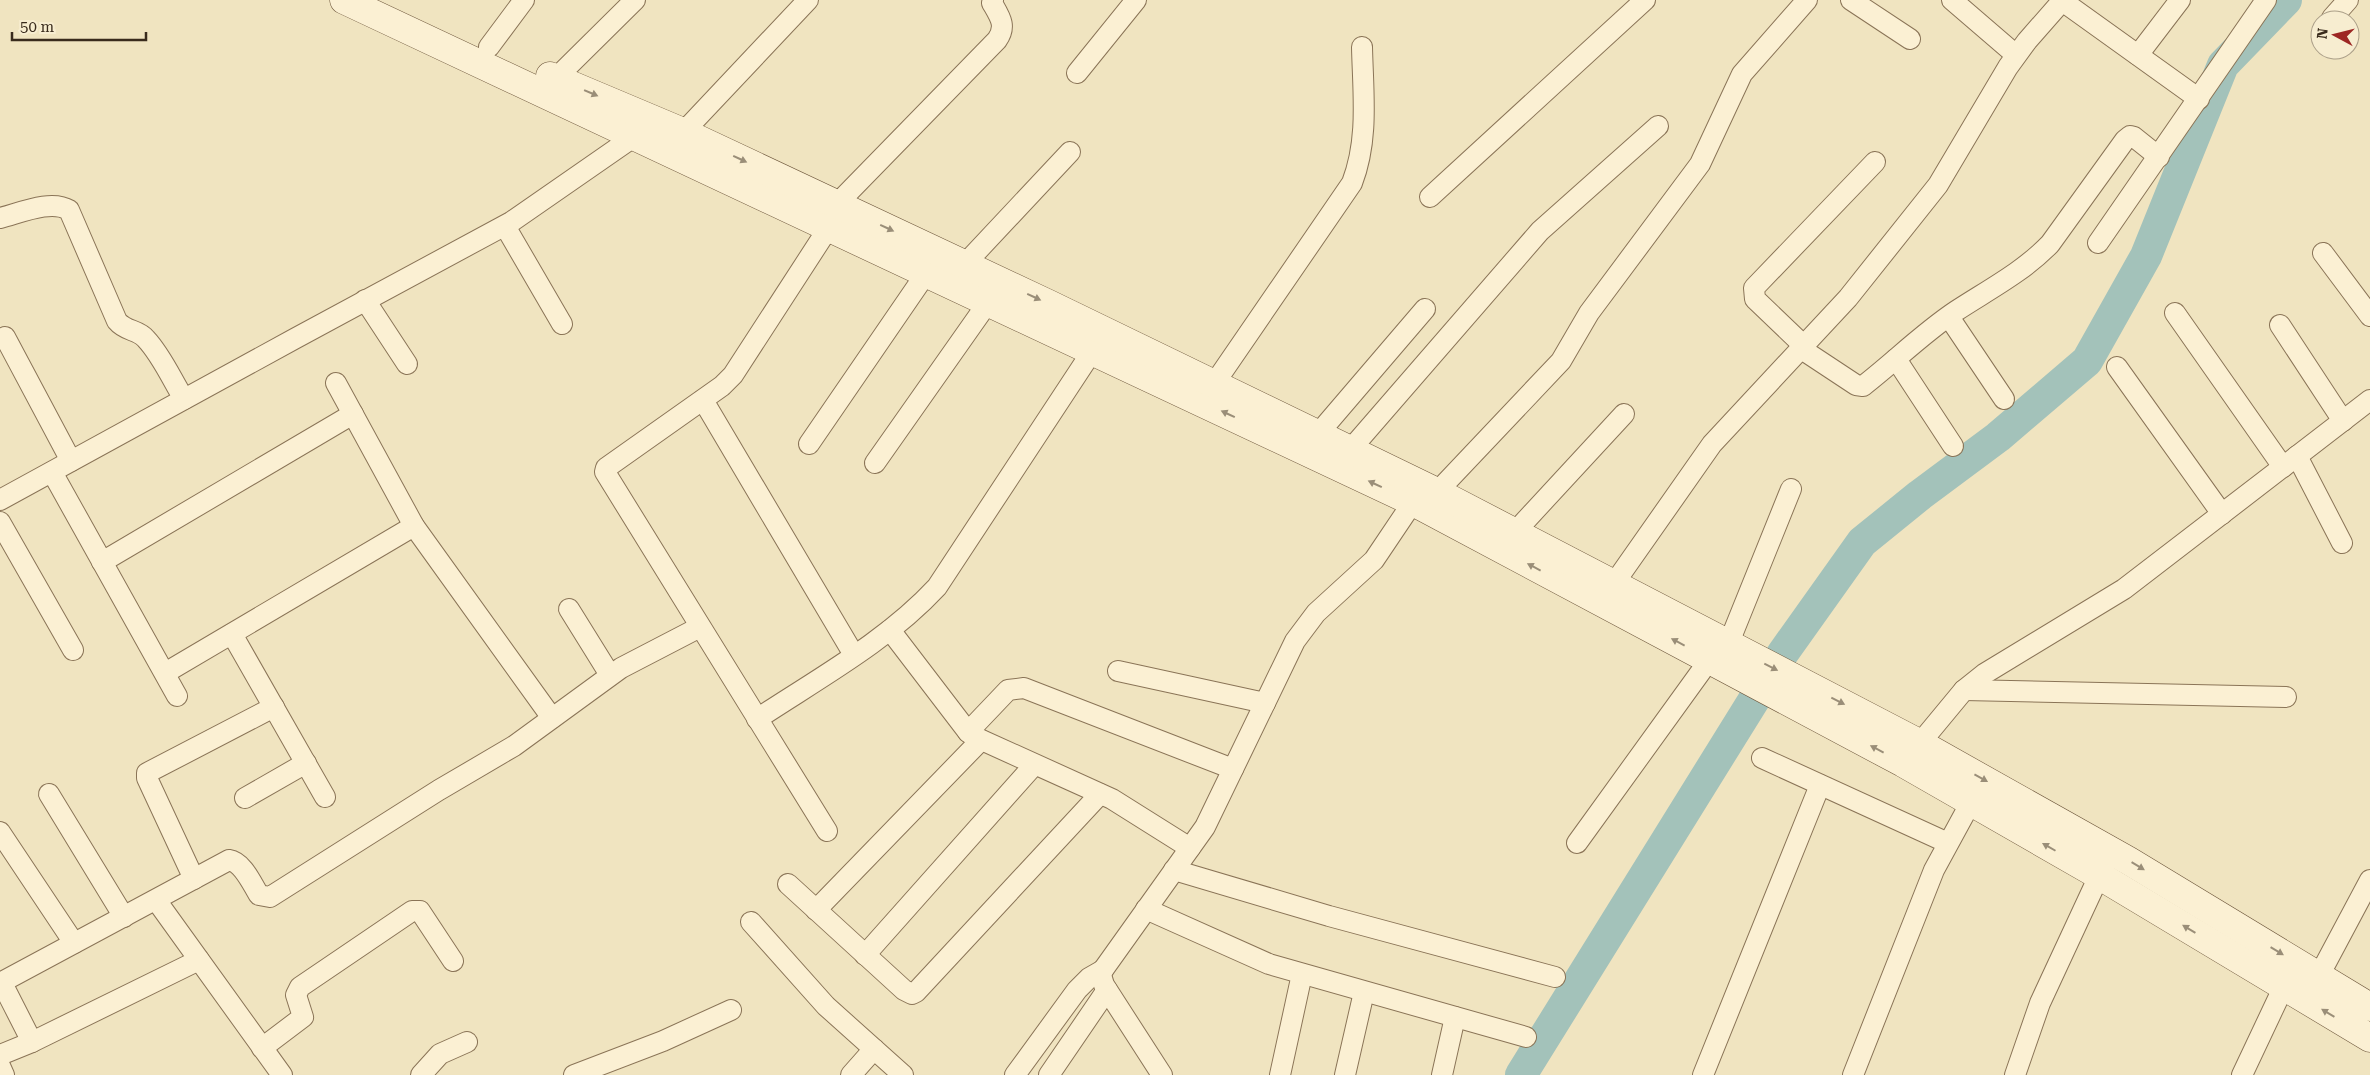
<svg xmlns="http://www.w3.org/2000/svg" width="2370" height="1075" viewBox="0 0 2370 1075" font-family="'Roboto Serif',serif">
  <rect width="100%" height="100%" fill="#f0e4c0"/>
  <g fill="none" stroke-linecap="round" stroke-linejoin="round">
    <polyline stroke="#a3c2ba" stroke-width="32" points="1521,1075 1783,653 1862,542 1920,495 1998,437 2087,361 2146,256 2223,65 2286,0"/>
    <g stroke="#8a7457" stroke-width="22">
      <g id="street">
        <polyline points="1851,0 1910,39"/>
        <polyline points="1952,0 2016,55"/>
        <polyline points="2061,0 2199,99"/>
        <polyline points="2332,18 2348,0"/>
        <polyline points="489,47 524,0"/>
        <polyline points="2138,55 2180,0"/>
        <polyline points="1077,73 1136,0"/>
        <polyline points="547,87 635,0"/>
        <polyline points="675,141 808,0"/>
        <polyline points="1430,197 1645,0"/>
        <path d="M836,205L997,40C1007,26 1000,17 992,3L993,0"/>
        <path d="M0,218C20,213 51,199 69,210L117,321C126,332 138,329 146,339C162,356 172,380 184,399"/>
        <polyline points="505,226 562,324"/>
        <polyline points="2098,243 2266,0"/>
        <polyline points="2323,253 2370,316"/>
        <polyline points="965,264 1070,152"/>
        <polyline points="365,300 407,364"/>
        <polyline points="2175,313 2283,467"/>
        <polyline points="1949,317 2004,399"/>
        <polyline points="2280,325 2343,421"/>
        <polyline points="5,337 71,461"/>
        <polyline points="1803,345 1755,299 1754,288 1875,162"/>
        <path d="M1800,348L1856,385L1863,386C1894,362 1923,333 1956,311C1988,290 2023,272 2050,244L2125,140L2130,136L2134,137L2159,157"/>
        <polyline points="1896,359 1953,446"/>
        <polyline points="2117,367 2222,514"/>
        <polyline points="336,383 414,526 552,718"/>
        <path d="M1214,384L1352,183C1369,139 1363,93 1362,47"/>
        <polyline points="703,400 854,655"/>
        <polyline points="1318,434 1425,309"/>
        <polyline points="809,444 927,272"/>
        <polyline points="1350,450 1540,231 1658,126"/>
        <polyline points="2297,456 2342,543"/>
        <polyline points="875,463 989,301"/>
        <polyline points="52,472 177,696"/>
        <polyline points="1437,492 1561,361 1589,313 1700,164 1742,74 1807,0"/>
        <polyline points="0,500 296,338 511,222 635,136"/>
        <polyline points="0,522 73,650"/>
        <polyline points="1514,533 1624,414"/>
        <polyline points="102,562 353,414"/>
        <polyline points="1613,585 1712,444 1848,298 1938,185 2008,67 2027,41 2063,0"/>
        <polyline points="569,609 610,675"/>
        <polyline points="890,630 968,732 975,737 1112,799 1190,848"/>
        <polyline points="232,634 325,797"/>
        <polyline points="1728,645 1791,489"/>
        <polyline points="1118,671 1265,703"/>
        <polyline points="165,673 414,526"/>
        <polyline points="1964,690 2286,697"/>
        <path d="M757,719C819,678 887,641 937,587L1093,350"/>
        <polyline points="968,732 1008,690 1024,688 1233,769"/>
        <polyline points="1911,754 1964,690 1984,674 2124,589 2370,400"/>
        <polyline points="1762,758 1948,843"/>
        <polyline points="49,794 124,917"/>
        <polyline points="245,798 306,763"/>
        <polyline points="827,831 605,472 606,468 722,386 733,375 829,227"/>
        <polyline points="0,832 74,943"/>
        <polyline points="1577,843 1710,659"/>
        <polyline points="1174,870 1329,916 1555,977"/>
        <polyline points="194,879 147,778 147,773 274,707"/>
        <polyline points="788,884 904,990 912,994 916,992 1100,794"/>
        <polyline points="156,900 282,1075"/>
        <polyline points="1146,909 1269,964 1526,1037"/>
        <polyline points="816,910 981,740"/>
        <polyline points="751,922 826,1006 903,1075"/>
        <polyline points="865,955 1034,765"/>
        <path d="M0,983L229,860C243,862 252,884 259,895L270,897L439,790L514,746L621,668L700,627"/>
        <polyline points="2,983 32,1042"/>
        <polyline points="2313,987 2370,880"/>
        <polyline points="262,1048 303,1017 296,995 300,987 412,911 420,911 453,961"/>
        <polyline points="0,1055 32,1042 199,960"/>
        <polyline points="0,1066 4,1075"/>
        <polyline points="421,1075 440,1054 467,1042"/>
        <polyline points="574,1075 663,1041 731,1010"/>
        <polyline points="851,1075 874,1049"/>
        <polyline points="1015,1075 1077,990 1089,978 1103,970"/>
        <polyline points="1049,1075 1107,990"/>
        <polyline points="1162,1075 1104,985 1101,975 1103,970 1205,827 1295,641 1316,613 1374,560 1413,502"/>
        <polyline points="1280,1075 1302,974"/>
        <polyline points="1345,1075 1364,992"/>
        <polyline points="1442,1075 1455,1017"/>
        <polyline points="1703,1075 1820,785"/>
        <polyline points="1853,1075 1934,870 1971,802"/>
        <polyline points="2015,1075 2040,1003 2105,863"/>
        <polyline points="2242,1075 2284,986"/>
      </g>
    </g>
    <g stroke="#6c553a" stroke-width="29">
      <g id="secondary">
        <polyline points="344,0 1413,502 1903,763 2100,876 2370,1038"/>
        <polyline points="550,76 683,132 1049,304 1437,492 1919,743 2129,861 2370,1007"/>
      </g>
    </g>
    <use href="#street" stroke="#fbf0d3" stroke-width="20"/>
    <use href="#secondary" stroke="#fbf0d3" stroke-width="28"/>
  </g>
  <defs><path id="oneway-solid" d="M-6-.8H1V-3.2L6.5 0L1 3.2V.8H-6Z" transform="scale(1.25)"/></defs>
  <g fill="#9a8e78">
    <use href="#oneway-solid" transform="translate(591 93) rotate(23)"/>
    <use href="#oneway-solid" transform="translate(740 159) rotate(25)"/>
    <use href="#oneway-solid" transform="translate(887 228) rotate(25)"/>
    <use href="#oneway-solid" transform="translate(1034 297) rotate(25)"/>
    <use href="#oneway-solid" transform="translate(1228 414) rotate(-155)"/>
    <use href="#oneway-solid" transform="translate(1375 484) rotate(-155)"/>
    <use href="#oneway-solid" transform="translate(1534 567) rotate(-152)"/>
    <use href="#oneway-solid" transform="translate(1678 642) rotate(-152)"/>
    <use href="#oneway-solid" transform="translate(1771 667) rotate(27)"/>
    <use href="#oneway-solid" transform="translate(1838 701) rotate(27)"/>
    <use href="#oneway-solid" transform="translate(1877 749) rotate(-152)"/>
    <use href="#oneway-solid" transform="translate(1981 778) rotate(29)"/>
    <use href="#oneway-solid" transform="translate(2049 847) rotate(-150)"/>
    <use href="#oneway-solid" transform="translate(2138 866) rotate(31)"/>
    <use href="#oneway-solid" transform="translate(2189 929) rotate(-149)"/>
    <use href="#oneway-solid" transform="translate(2277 951) rotate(31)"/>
    <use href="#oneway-solid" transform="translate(2328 1013) rotate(-149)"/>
  </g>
  <g transform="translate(2335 35) rotate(277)"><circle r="24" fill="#f7edd0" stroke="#ab9f88"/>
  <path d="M0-4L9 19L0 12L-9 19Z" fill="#9d2723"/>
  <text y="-8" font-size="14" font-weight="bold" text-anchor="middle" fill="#392b1c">N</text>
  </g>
  <path d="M12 32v8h134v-8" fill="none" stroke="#392b1c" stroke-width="2.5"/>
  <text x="20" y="32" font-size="15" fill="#392b1c" stroke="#f7edd0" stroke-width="4" paint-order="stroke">50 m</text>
</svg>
